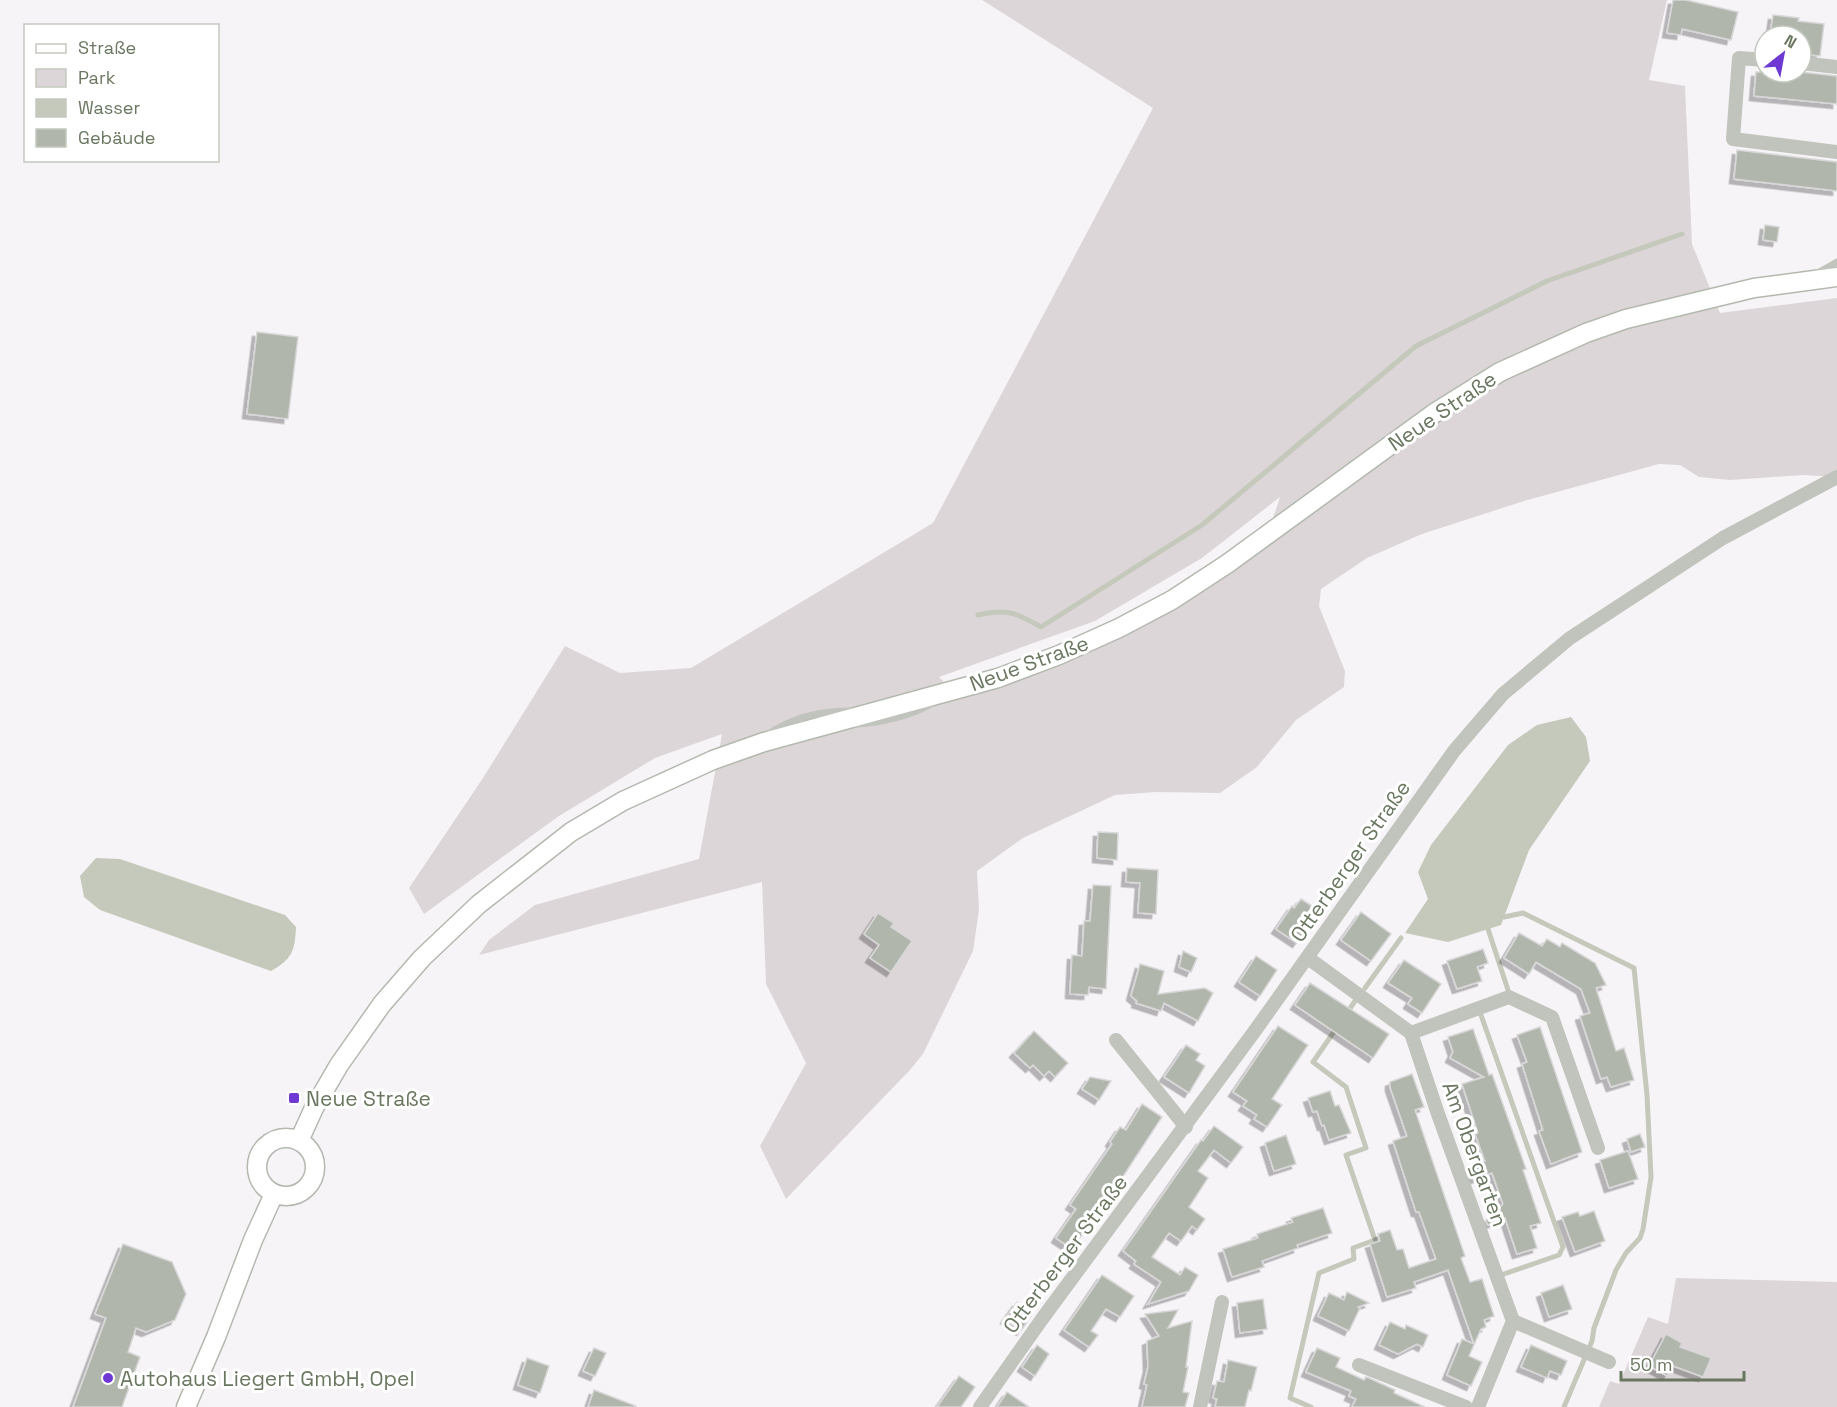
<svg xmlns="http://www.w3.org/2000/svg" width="1837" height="1407" viewBox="0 0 1837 1407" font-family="'Space Grotesk',sans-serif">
  <defs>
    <filter id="shadow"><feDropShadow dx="-4.5" dy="4.5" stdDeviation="0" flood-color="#0004"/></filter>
  </defs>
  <rect width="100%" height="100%" fill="#f7f4f7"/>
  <g fill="#ddd6d8" fill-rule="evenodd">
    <path d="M982,0H1667L1649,80L1685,86L1692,244L1720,313L1837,298V477L1803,475L1730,480L1699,477L1680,465L1659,464L1524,501L1422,534L1367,558L1321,589L1319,606L1345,671L1344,687L1296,720L1257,767L1220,793L1156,792L1115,795L1023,838L977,871L979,910L973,951L923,1054L910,1070L879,1102L786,1199L760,1146L806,1063L766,984L762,882L479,955L489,940L535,905L699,859L722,734L655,758L559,816L424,914L409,888L483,778L565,646L620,673L691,668L933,523L1153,108ZM1280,497L1263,549L1154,620L1061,660L957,696L939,677L1095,621L1202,558Z"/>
    <polygon points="1676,1278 1837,1282 1837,1407 1599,1407 1610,1381 1619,1384 1648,1317 1668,1324"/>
  </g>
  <g fill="#c4c9bb">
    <polygon points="1571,717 1586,737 1590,761 1529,850 1501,925 1448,942 1405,933 1428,899 1418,872 1431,845 1508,745 1537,725"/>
    <path d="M96,858L120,859L285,915L296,927C295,951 292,959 271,971L100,910L84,897L80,876Z"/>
  </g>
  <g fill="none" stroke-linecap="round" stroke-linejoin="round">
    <g stroke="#c4c9bb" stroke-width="5">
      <path d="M978,615C1006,608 1017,613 1041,627L1202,525L1416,346L1547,281L1682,234"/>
      <polyline points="1504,917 1523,913 1634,968 1647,1095 1651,1177 1643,1229 1640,1238 1626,1253 1616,1270 1594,1328 1592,1341 1564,1407"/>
      <polyline points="1488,929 1508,990"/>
      <polyline points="1365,988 1401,938"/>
      <polyline points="1347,1013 1355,1001"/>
      <polyline points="1481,1015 1563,1247 1559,1255 1504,1274"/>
      <polyline points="1311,1407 1290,1398 1319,1273 1354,1259 1353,1248 1375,1240 1346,1155 1366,1148 1346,1087 1313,1062 1338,1026"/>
    </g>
  </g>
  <g fill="#b0b6ab" stroke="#d8d7d8" stroke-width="1.5" filter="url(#shadow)">
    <polygon points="1673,0 1686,0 1738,12 1731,40 1682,29 1681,35 1667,33"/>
    <polygon points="1773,15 1799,18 1798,21 1824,24 1820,56 1801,54 1801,36 1770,36"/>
    <polygon points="1756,72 1800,72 1837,76 1837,104 1754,96"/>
    <polygon points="1737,150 1837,162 1837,191 1734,179"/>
    <polygon points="1765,225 1779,227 1777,242 1763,240"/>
    <polygon points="257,332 298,337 288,419 247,414"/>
    <polygon points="1098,832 1118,833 1117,860 1097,858"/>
    <polygon points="1127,868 1158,870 1156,914 1138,913 1140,883 1126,882"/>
    <polygon points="1093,885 1111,886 1106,989 1089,987 1088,995 1070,994 1072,955 1082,956 1084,921 1090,921"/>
    <polygon points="1301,899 1312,906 1306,916 1313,920 1297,943 1276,929 1292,906 1294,908"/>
    <polygon points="1361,912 1391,934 1371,961 1341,940"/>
    <polygon points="878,913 894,923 891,927 912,941 891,972 870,958 879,945 864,934"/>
    <polygon points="1519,933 1542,946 1547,939 1560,947 1562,943 1595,963 1606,985 1596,988 1616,1051 1624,1048 1634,1080 1611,1087 1607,1077 1601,1079 1580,1016 1590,1013 1581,989 1536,962 1529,974 1504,958"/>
    <polygon points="1483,949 1488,963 1477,967 1482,981 1457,989 1447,961"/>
    <polygon points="1183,951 1197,958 1191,972 1179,967"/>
    <polygon points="1256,956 1277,970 1260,996 1239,982"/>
    <polygon points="1404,960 1441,984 1422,1013 1408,1004 1412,998 1388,983"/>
    <polygon points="1140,964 1164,971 1158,994 1205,988 1213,993 1198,1021 1164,1003 1161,1011 1136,1003 1137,1001 1131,996"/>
    <polygon points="1310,983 1389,1034 1373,1058 1295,1005"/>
    <polygon points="1278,1026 1308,1045 1272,1099 1282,1105 1267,1127 1254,1119 1257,1115 1243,1106 1247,1101 1233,1092"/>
    <polygon points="1540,1027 1582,1152 1551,1164 1539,1131 1543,1130 1522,1064 1527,1062 1517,1035"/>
    <polygon points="1473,1029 1489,1075 1492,1074 1515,1138 1526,1169 1523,1170 1541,1223 1530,1226 1537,1248 1517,1254 1505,1218 1488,1225 1486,1221 1503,1204 1492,1173 1475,1179 1471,1166 1485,1161 1475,1134 1478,1133 1462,1084 1484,1077 1450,1058 1453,1052 1448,1037"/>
    <polygon points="1034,1031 1068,1063 1055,1077 1049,1071 1044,1076 1033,1065 1030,1068 1014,1053"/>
    <polygon points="1186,1045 1200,1054 1196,1060 1205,1066 1189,1093 1164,1077"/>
    <polygon points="1412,1074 1424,1107 1415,1110 1465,1256 1461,1258 1470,1282 1482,1279 1494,1316 1484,1320 1486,1327 1481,1329 1469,1356 1482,1362 1471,1386 1447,1375 1462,1339 1474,1344 1448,1270 1414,1282 1416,1288 1387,1297 1370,1244 1380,1241 1378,1234 1390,1230 1397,1250 1403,1249 1409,1268 1436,1259 1419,1212 1416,1212 1393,1141 1407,1136 1390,1087 1390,1082"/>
    <polygon points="1090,1077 1111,1081 1099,1100 1082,1089"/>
    <polygon points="1330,1091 1335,1106 1339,1105 1351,1133 1329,1140 1324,1125 1322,1126 1317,1111 1313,1112 1308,1098"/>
    <polygon points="1142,1104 1162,1117 1103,1207 1094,1221 1092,1220 1072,1249 1056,1238 1076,1209 1070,1205 1112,1144 1110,1142 1120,1127 1126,1130"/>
    <polygon points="1214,1126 1243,1147 1231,1163 1214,1150 1198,1171 1208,1178 1189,1207 1205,1219 1197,1230 1192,1226 1181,1241 1169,1233 1152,1257 1180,1275 1185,1267 1198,1275 1189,1291 1148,1304 1161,1282 1134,1264 1136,1261 1123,1251 1201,1140 1203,1141"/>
    <polygon points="1640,1134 1645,1147 1631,1152 1627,1139"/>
    <polygon points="1286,1135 1296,1164 1274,1171 1265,1143"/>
    <polygon points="1628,1151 1638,1179 1609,1188 1600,1160"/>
    <polygon points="1323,1208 1332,1233 1297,1245 1298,1248 1262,1261 1264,1267 1232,1277 1223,1249 1258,1238 1257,1234 1293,1222 1291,1218"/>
    <polygon points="1594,1211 1605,1241 1575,1252 1562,1217 1578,1212 1580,1216"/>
    <polygon points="123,1244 172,1262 186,1294 175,1320 146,1332 136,1328 128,1352 140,1357 122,1407 73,1407 106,1318 95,1314"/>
    <polygon points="1102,1275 1134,1296 1120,1317 1106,1309 1091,1331 1098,1335 1089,1347 1064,1330"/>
    <polygon points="1563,1285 1572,1309 1549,1317 1541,1293"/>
    <polygon points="1347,1292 1369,1303 1358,1307 1360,1308 1349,1331 1318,1316 1329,1293 1344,1300"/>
    <polygon points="1263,1299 1267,1329 1240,1333 1237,1303"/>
    <polygon points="1017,1302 1033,1313 1021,1331 1005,1319"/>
    <polygon points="1178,1310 1168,1328 1192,1321 1186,1367 1188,1367 1183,1392 1189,1393 1185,1407 1142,1407 1147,1385 1144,1384 1148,1367 1147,1341 1159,1336 1145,1314"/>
    <polygon points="1390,1322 1405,1329 1406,1325 1428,1335 1423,1347 1417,1344 1398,1354 1379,1345"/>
    <polygon points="1666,1334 1682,1343 1680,1347 1711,1358 1703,1377 1673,1366 1667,1376 1649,1366"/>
    <polygon points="1037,1345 1049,1354 1035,1376 1022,1367"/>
    <polygon points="1531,1345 1567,1361 1561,1375 1550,1371 1547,1378 1521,1367"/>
    <polygon points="594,1348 606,1353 595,1376 583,1371"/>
    <polygon points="1317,1348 1340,1358 1336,1367 1364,1380 1366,1377 1369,1378 1395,1390 1394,1393 1425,1407 1352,1407 1356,1399 1349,1396 1351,1391 1306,1372"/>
    <polygon points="527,1358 549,1366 540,1393 518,1385"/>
    <polygon points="1228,1360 1257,1367 1251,1391 1249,1390 1245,1407 1215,1407 1217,1399 1213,1398 1217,1381 1224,1382"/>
    <polygon points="959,1376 975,1387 961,1407 937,1407"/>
    <polygon points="594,1390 636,1406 636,1407 588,1407"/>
    <polygon points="1007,1392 1029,1407 997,1407"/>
  </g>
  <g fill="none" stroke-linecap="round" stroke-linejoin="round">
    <g stroke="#b3b9af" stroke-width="21">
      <g id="secondary">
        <circle cx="286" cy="1167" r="29"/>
        <polyline points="299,1141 314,1108 339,1065 382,1004 422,958 479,904 571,832 623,801 713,760 764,742 998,678 1059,655 1119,628 1172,600 1227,564 1433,414 1500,372 1586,333 1626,319 1754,288 1837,277"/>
        <polyline points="186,1407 216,1337 253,1240 274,1194"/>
      </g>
    </g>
    <g stroke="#c0c4bc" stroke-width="7">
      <polyline points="1816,274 1837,262"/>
      <path d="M857,724C879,723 914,715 932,703"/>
      <path d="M767,735C791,718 821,711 850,711"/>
    </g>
    <g stroke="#c0c4bc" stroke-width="14">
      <polyline points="1765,60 1739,58 1733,139 1837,152"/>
      <polyline points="1801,63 1837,67"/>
      <polyline points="1308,958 1411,1033 1438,1114 1513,1321 1478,1407"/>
      <polyline points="1411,1033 1509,997 1552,1017 1598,1148"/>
      <polyline points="1116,1040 1186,1127"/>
      <polyline points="1513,1321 1609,1362"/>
      <polyline points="1359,1365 1466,1407"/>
      <polyline points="980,1407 1042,1319 1254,1032 1454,751 1503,694 1570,638 1723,538 1837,477"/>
      <polyline points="1200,1407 1222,1302"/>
    </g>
    <use href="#secondary" stroke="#fff" stroke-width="18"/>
  </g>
  <g fill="#6d39d2" stroke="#fff" stroke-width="2">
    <rect x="288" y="1092" width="12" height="12" rx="3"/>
    <circle cx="108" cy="1378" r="6"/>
  </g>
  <g text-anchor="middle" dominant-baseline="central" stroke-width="6" stroke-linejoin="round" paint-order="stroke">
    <g font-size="21" fill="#6a7760" stroke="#fff">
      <text transform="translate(1442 411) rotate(-34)">Neue Straße</text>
      <text transform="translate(1029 663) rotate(-20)">Neue Straße</text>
      <text transform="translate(1350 861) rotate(-55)">Otterberger Straße</text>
      <text transform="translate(1475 1154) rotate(70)">Am Obergarten</text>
      <text transform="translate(1065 1254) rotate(-53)">Otterberger Straße</text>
    </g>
    <g font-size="21" fill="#6a7760" stroke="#fff" text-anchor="start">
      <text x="306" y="1098">Neue Straße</text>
      <text x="120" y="1378">Autohaus Liegert GmbH, Opel</text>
    </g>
  </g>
  <rect x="24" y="24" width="195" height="138" fill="#ffffff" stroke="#c3c9bf" stroke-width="1.5"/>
  <rect x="36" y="44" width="30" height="9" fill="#ffffff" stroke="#c3c9bf" stroke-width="1.5"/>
  <text x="78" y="54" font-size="18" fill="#6a7760">Straße</text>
  <rect x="36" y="69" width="30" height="18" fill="#ddd6d8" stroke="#c3c9bf" stroke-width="1.5"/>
  <text x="78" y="84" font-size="18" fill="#6a7760">Park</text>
  <rect x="36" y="99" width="30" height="18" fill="#c4c9bb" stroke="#c3c9bf" stroke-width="1.5"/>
  <text x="78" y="114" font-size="18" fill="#6a7760">Wasser</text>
  <rect x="36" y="129" width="30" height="18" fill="#b0b6ab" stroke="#c3c9bf" stroke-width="1.5"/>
  <text x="78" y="144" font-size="18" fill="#6a7760">Gebäude</text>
  <g transform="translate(1783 54) rotate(31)"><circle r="28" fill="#ffffff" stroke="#c3c9bf" stroke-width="1.5"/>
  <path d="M0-4.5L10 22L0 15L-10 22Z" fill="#6d39d2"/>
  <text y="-9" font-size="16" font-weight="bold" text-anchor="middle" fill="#6a7760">N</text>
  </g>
  <path d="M1621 1371v9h123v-9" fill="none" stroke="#6a7760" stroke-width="3"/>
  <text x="1630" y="1371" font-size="18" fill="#6a7760" stroke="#ffffff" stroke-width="4.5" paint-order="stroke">50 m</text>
</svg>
